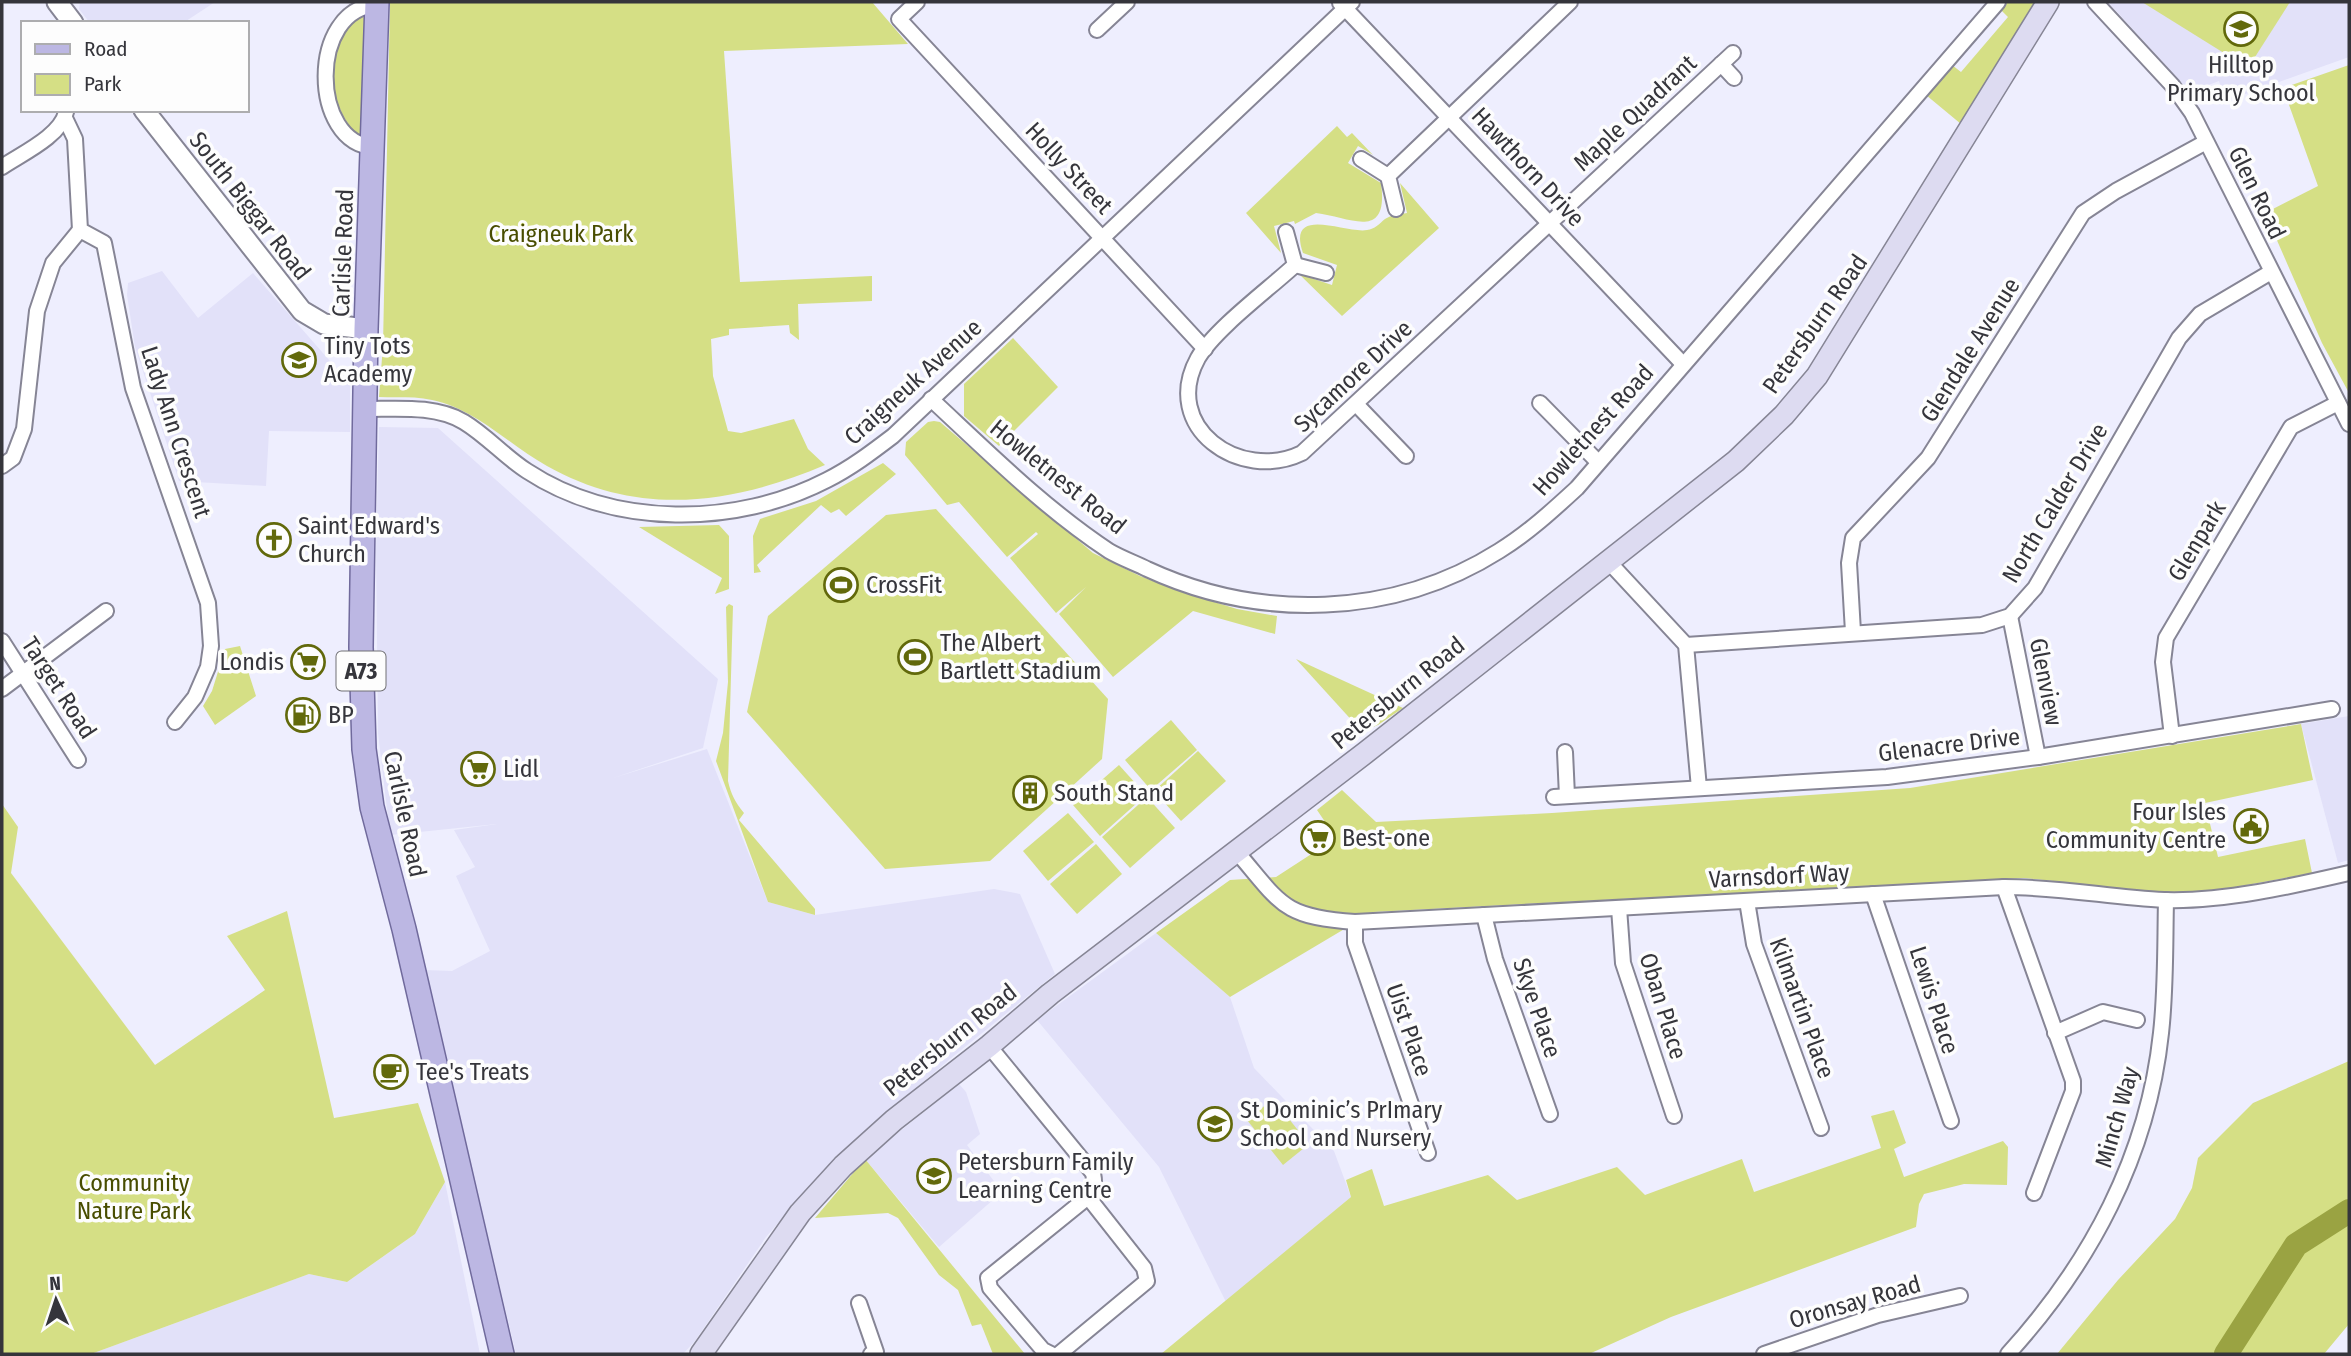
<svg xmlns="http://www.w3.org/2000/svg" width="2351" height="1356" viewBox="0 0 2351 1356" font-family="'Fira Sans Condensed',sans-serif">
  <rect width="100%" height="100%" fill="#eeeefe"/>
  <g fill="#e2e1f9">
    <polygon points="80,2 215,2 183,23 90,23 79,9"/>
    <polygon points="2108,2 2349,2 2349,57 2226,101 2219,81 2190,92"/>
    <polygon points="162,271 198,318 253,273 350,384 350,432 269,431 266,486 179,481 135,347 127,295 128,283"/>
    <polygon points="379,427 438,428 718,679 703,748 613,778 707,749 768,902 815,915 994,889 1020,894 1055,974 950,1059 851,1144 821,1174 766,1237 695,1341 683,1354 516,1354 424,970 452,971 490,951 456,876 475,867 454,830 497,824 390,835 378,733 376,549"/>
    <polygon points="2349,716 2349,860 2338,863 2301,724"/>
    <polygon points="1156,933 1230,997 1254,1068 1334,1151 1351,1197 1226,1302 1159,1167 1037,1020"/>
    <polygon points="959,1084 966,1092 980,1134 967,1145 1002,1192 939,1247 865,1159"/>
    <polygon points="445,1182 480,1354 91,1354 309,1274 347,1282 415,1234"/>
  </g>
  <g fill="#d5df85">
    <path d="M390,2H872L908,44L724,51L740,282L872,276V301L798,304L799,340L790,333L789,325L729,329V335L711,339L713,376L728,431L741,433L794,419L808,449L825,465C733,504 639,518 547,466C509,445 476,409 432,400C415,396 396,398 379,397L383,345Z"/>
    <polygon points="2008,2 2035,2 1961,124 1926,95 1952,65 1961,72 2008,17 2001,10"/>
    <polygon points="2142,2 2290,2 2248,68"/>
    <path d="M365,11L361,136H358C326,104 318,37 365,11Z"/>
    <polygon points="2349,65 2349,393 2322,343 2265,213 2318,186 2283,88"/>
    <path d="M1337,126L1347,137L1352,133L1373,155L1358,146L1348,163L1381,183C1389,242 1350,217 1316,213L1295,224L1294,221L1274,226L1281,253L1246,213Z"/>
    <path d="M1400,183L1439,228L1342,316L1299,274L1332,285L1337,265L1303,253C1286,204 1346,234 1367,230C1375,229 1379,224 1385,219C1391,215 1400,214 1407,213Z"/>
    <polygon points="1013,338 1058,387 999,446 964,416 964,384"/>
    <polygon points="934,421 940,422 1093,553 1140,576 1182,592 1237,609 1277,616 1275,634 1193,611 1113,677 1059,614 1086,587 1056,613 1010,558 1038,534 1036,532 1007,557 959,502 947,505 905,455 906,442 928,422"/>
    <polygon points="883,463 896,474 846,516 839,509 831,513 821,505 757,565 761,572 754,573 753,536 760,519 816,501"/>
    <polygon points="936,509 1108,699 1102,759 990,861 885,869 747,712 768,616 886,515"/>
    <polygon points="719,525 729,536 729,589 715,594 722,578 639,527"/>
    <path d="M729,604L733,606L728,781C731,794 735,802 744,813L739,820L815,909V915L768,902L716,761L723,733L728,682L726,607Z"/>
    <polygon points="240,646 256,696 215,725 203,706 212,691 225,649"/>
    <polygon points="1296,659 1403,708 1378,725 1365,730 1356,725"/>
    <polygon points="1171,720 1197,750 1151,790 1125,760"/>
    <polygon points="2301,724 2313,780 2205,803 2218,857 2305,839 2312,873 2214,891 2167,893 2024,878 1373,912 1230,997 1156,933 1230,880 1276,877 1336,838 1317,810 1342,790 1376,822 1552,813 1910,788"/>
    <polygon points="1198,751 1226,781 1181,821 1154,791"/>
    <polygon points="1119,765 1146,795 1100,836 1073,805"/>
    <polygon points="1147,797 1175,828 1130,868 1102,837"/>
    <polygon points="2,804 18,827 11,873 155,1065 265,990 227,936 287,911 334,1118 418,1103 445,1182 415,1234 347,1282 309,1274 91,1354 2,1354"/>
    <polygon points="1068,813 1094,842 1048,881 1023,851"/>
    <polygon points="1096,844 1122,874 1077,914 1050,884"/>
    <polygon points="2349,1061 2349,1324 2324,1354 2057,1354 2118,1280 2175,1219 2192,1188 2198,1158 2253,1103"/>
    <polygon points="1273,1099 1309,1144 1283,1165 1247,1120"/>
    <polygon points="1894,1110 1906,1143 1894,1149 1904,1177 2003,1141 2008,1147 2007,1185 1964,1184 1924,1194 1919,1204 1916,1227 1671,1317 1589,1354 1161,1354 1351,1197 1346,1180 1372,1169 1384,1206 1488,1175 1517,1200 1617,1167 1645,1195 1742,1159 1754,1192 1881,1148 1871,1116"/>
    <polygon points="865,1159 1025,1354 993,1354 981,1324 972,1326 958,1290 939,1275 898,1218 888,1213 815,1218"/>
  </g>
  <g fill="none" stroke-linecap="round" stroke-linejoin="round">
    <polyline stroke="#9aa342" stroke-width="24" points="2226,1354 2296,1245 2349,1211"/>
    <g stroke="#868595" stroke-width="18">
      <g id="minor">
        <polyline points="917,2 899,19 1205,349"/>
        <polyline points="2095,2 2172,85 2192,113 2349,424"/>
        <polyline points="1340,3 1682,363"/>
        <polyline points="1097,30 1127,2"/>
        <polyline points="1721,64 1734,78"/>
        <polyline points="65,118 75,139 80,230 104,243 133,388 208,603 211,646 208,667 195,697 175,722"/>
        <path d="M374,147C310,144 308,8 377,5"/>
        <polyline points="1361,159 1388,176"/>
        <path d="M2,167C21,154 61,136 66,112"/>
        <polyline points="1396,209 1388,176 1570,2"/>
        <path d="M1286,232L1295,265C1269,289 1215,329 1198,358C1160,427 1240,483 1302,453L1733,53"/>
        <polyline points="1295,265 1326,273"/>
        <path d="M931,399C988,452 1044,508 1109,551C1121,558 1135,563 1147,569C1259,621 1393,618 1499,551C1528,533 1552,511 1577,488L1998,2"/>
        <polyline points="1540,403 1598,462"/>
        <polyline points="1356,404 1406,456"/>
        <path d="M366,409C397,409 436,405 464,422C487,436 505,457 527,471C614,528 736,527 827,480C851,468 872,452 893,436L1352,2"/>
        <polyline points="2,466 13,458 24,429 37,311 53,263 80,230"/>
        <polyline points="1608,561 1686,645 1699,788"/>
        <polyline points="2010,616 2038,757"/>
        <polyline points="1853,632 1849,563 1853,538 1928,458 2083,213 2116,191 2206,142"/>
        <polyline points="2,641 78,760"/>
        <polyline points="1686,645 1982,625 2010,616 2035,588 2179,338 2200,314 2271,272"/>
        <polyline points="2,689 106,611"/>
        <polyline points="2172,736 2163,662 2166,638 2291,427 2338,403"/>
        <polyline points="1565,752 1567,796"/>
        <polyline points="1554,797 1887,777 2038,757 2332,709"/>
        <path d="M1236,851C1281,903 1281,917 1355,922L2004,887C2058,887 2110,897 2164,900C2222,902 2293,886 2349,873"/>
        <polyline points="2004,887 2073,1081 2073,1091 2034,1193"/>
        <polyline points="1873,894 1951,1121"/>
        <polyline points="1747,901 1754,944 1821,1128"/>
        <polyline points="1619,908 1623,963 1674,1116"/>
        <polyline points="1484,915 1495,959 1550,1114"/>
        <polyline points="1355,922 1355,943 1428,1153"/>
        <polyline points="2055,1033 2103,1012 2137,1020"/>
        <path d="M989,1046L1093,1173C1095,1183 1095,1189 1088,1197L988,1278L990,1288L1043,1350L1051,1354"/>
        <polyline points="859,1303 876,1352 871,1354"/>
        <polyline points="1059,1354 1147,1281 1144,1268 1088,1197"/>
        <polyline points="1764,1354 1878,1315 1960,1296"/>
        <path d="M2008,1354C2090,1264 2148,1156 2161,1033C2166,989 2165,944 2166,900"/>
      </g>
    </g>
    <g stroke="#868595" stroke-width="23">
      <g id="tertiary">
        <polyline points="57,2 73,23"/>
        <polyline points="144,110 302,311 324,324 366,329"/>
      </g>
    </g>
    <g stroke="#868595" stroke-width="24">
      <polyline id="secondary" points="701,1354 800,1213 843,1166 894,1120 989,1046 1050,994 1365,753 1736,461 1784,415 1817,376 2048,2"/>
    </g>
    <g stroke="#706a9c" stroke-width="26">
      <polyline id="primary" points="377,2 366,329 361,647 364,749 372,807 404,929 502,1354"/>
    </g>
    <use href="#minor" stroke="#fff" stroke-width="14"/>
    <use href="#tertiary" stroke="#fff" stroke-width="19"/>
    <use href="#secondary" stroke="#dddbf1" stroke-width="21"/>
    <use href="#primary" stroke="#bcb7e3" stroke-width="23"/>
  </g>
  <defs>
    <g id="school-ring" transform="scale(1.75)"><circle r="9.5" fill="#fdfdfd" stroke="#62690b" stroke-width="1.5"/><path d="M0-5L7-2L0 1L-7-2ZM-4 1L0 2.5L4 1V4Q0 6-4 4Z" fill="#62690b"/></g>
    <g id="church-ring" transform="scale(1.75)"><circle r="9.5" fill="#fdfdfd" stroke="#62690b" stroke-width="1.5"/><path d="M-1.2-6h2.4v3.5h3.3v2.4h-3.3V6h-2.4V-.1h-3.3v-2.4h3.3Z" fill="#62690b"/></g>
    <g id="stadium-ring" transform="scale(1.75)"><circle r="9.5" fill="#fdfdfd" stroke="#62690b" stroke-width="1.5"/><path d="M0-5a6.5 5 0 1 0 0 10a6.5 5 0 1 0 0-10ZM-3.5-1.8h7v3.6h-7Z" fill="#62690b"/></g>
    <g id="supermarket-ring" transform="scale(1.75)"><circle r="9.5" fill="#fdfdfd" stroke="#62690b" stroke-width="1.5"/><path d="M-6-5.5h2.5l.6 2H6L4.5 2H-2.5L-4.4-4H-6ZM-1.5 3.2a1.3 1.3 0 1 0 .1 0ZM3 3.2a1.3 1.3 0 1 0 .1 0Z" fill="#62690b"/></g>
    <g id="fuel-ring" transform="scale(1.75)"><circle r="9.5" fill="#fdfdfd" stroke="#62690b" stroke-width="1.5"/><path d="M-5.5-6h7V0h2V4h1.3V-2.5L3-4.5l.8-.8L6-3V5H2.5V1h-1V6h-7ZM-4.2-4.7v3.2H.2V-4.7Z" fill="#62690b"/></g>
    <g id="building-ring" transform="scale(1.75)"><circle r="9.5" fill="#fdfdfd" stroke="#62690b" stroke-width="1.5"/><path d="M-4-6H4V6H1V3H-1V6H-4ZM-2.5-4.3h1.7v1.8h-1.7ZM.8-4.3h1.7v1.8H.8ZM-2.5-1h1.7V.8h-1.7ZM.8-1h1.7V.8H.8Z" fill="#62690b"/></g>
    <g id="civic-ring" transform="scale(1.75)"><circle r="9.5" fill="#fdfdfd" stroke="#62690b" stroke-width="1.5"/><path d="M-.6-6.5H3V-4.5H.6V-3L4-1V1h2V6H-6V1h2V-1L-.6-3ZM-1.2 2.5V6h2.4V2.5Z" fill="#62690b"/></g>
    <g id="cafe-ring" transform="scale(1.75)"><circle r="9.5" fill="#fdfdfd" stroke="#62690b" stroke-width="1.5"/><path d="M-5.5-4.5H6V0H3Q3 3.5 0 3.5H-2.5Q-5.5 3.5-5.5 0ZM3-3.2v2h1.7v-2ZM-6 4.5H4V6H-6Z" fill="#62690b"/></g>
  </defs>
  <g fill-rule="evenodd">
    <use href="#school-ring" x="2241" y="29"/>
    <use href="#school-ring" x="299" y="360"/>
    <use href="#church-ring" x="274" y="540"/>
    <use href="#stadium-ring" x="841" y="585"/>
    <use href="#stadium-ring" x="915" y="657"/>
    <use href="#supermarket-ring" x="308" y="662"/>
    <use href="#fuel-ring" x="303" y="715"/>
    <use href="#supermarket-ring" x="478" y="769"/>
    <use href="#building-ring" x="1030" y="793"/>
    <use href="#civic-ring" x="2251" y="826"/>
    <use href="#supermarket-ring" x="1318" y="838"/>
    <use href="#cafe-ring" x="391" y="1072"/>
    <use href="#school-ring" x="1215" y="1124"/>
    <use href="#school-ring" x="934" y="1176"/>
  </g>
  <g text-anchor="middle" dominant-baseline="central" stroke-width="7" stroke-linejoin="round" paint-order="stroke">
    <rect fill="#fdfdfd" stroke="#717175" stroke-width="2" x="336.5" y="651.5" width="49" height="39" rx="5"/>
    <g font-size="23" font-weight="bold" fill="#35353b">
      <text x="361" y="671">A73</text>
    </g>
    <g font-size="24" fill="#35353b" stroke="#fdfdfd" text-anchor="start">
      <text x="2241" y="65" text-anchor="middle">Hilltop<tspan x="2241" dy="28">Primary School</tspan></text>
      <text x="324" y="346">Tiny Tots<tspan x="324" dy="28">Academy</tspan></text>
      <text x="298" y="526">Saint Edward's<tspan x="298" dy="28">Church</tspan></text>
      <text x="866" y="585">CrossFit</text>
      <text x="940" y="643">The Albert<tspan x="940" dy="28">Bartlett Stadium</tspan></text>
      <text x="284" y="662" text-anchor="end">Londis</text>
      <text x="328" y="715">BP</text>
      <text x="503" y="769">Lidl</text>
      <text x="1054" y="793">South Stand</text>
      <text x="2226" y="812" text-anchor="end">Four Isles<tspan x="2226" dy="28">Community Centre</tspan></text>
      <text x="1342" y="838">Best-one</text>
      <text x="416" y="1072">Tee's Treats</text>
      <text x="1240" y="1110">St Dominic’s PrImary<tspan x="1240" dy="28">School and Nursery</tspan></text>
      <text x="958" y="1162">Petersburn Family<tspan x="958" dy="28">Learning Centre</tspan></text>
    </g>
    <g font-size="24" fill="#35353b" stroke="#fdfdfd">
      <text transform="translate(1635 113) rotate(-43)">Maple Quadrant</text>
      <text transform="translate(1528 167) rotate(47)">Hawthorn Drive</text>
      <text transform="translate(1069 168) rotate(47)">Holly Street</text>
      <text transform="translate(2257 193) rotate(64)">Glen Road</text>
      <text transform="translate(250 206) rotate(52)">South Biggar Road</text>
      <text transform="translate(343 253) rotate(-88)">Carlisle Road</text>
      <text transform="translate(1815 324) rotate(-55)">Petersburn Road</text>
      <text transform="translate(1970 350) rotate(-58)">Glendale Avenue</text>
      <text transform="translate(1353 376) rotate(-43)">Sycamore Drive</text>
      <text transform="translate(913 382) rotate(-42)">Craigneuk Avenue</text>
      <text transform="translate(1593 430) rotate(-48)">Howletnest Road</text>
      <text transform="translate(176 432) rotate(72)">Lady Ann Crescent</text>
      <text transform="translate(1058 477) rotate(39)">Howletnest Road</text>
      <text transform="translate(2055 503) rotate(-59)">North Calder Drive</text>
      <text transform="translate(2197 541) rotate(-59)">Glenpark</text>
      <text transform="translate(2046 682) rotate(79)">Glenview</text>
      <text transform="translate(59 688) rotate(57)">Target Road</text>
      <text transform="translate(1398 693) rotate(-39)">Petersburn Road</text>
      <text transform="translate(1949 745) rotate(-7)">Glenacre Drive</text>
      <text transform="translate(405 814) rotate(78)">Carlisle Road</text>
      <text transform="translate(1779 876) rotate(-3)">Varnsdorf Way</text>
      <text transform="translate(1934 1000) rotate(72)">Lewis Place</text>
      <text transform="translate(1663 1006) rotate(73)">Oban Place</text>
      <text transform="translate(1537 1008) rotate(71)">Skye Place</text>
      <text transform="translate(1802 1008) rotate(70)">Kilmartin Place</text>
      <text transform="translate(1409 1030) rotate(71)">Uist Place</text>
      <text transform="translate(950 1040) rotate(-39)">Petersburn Road</text>
      <text transform="translate(2117 1117) rotate(-74)">Minch Way</text>
      <text transform="translate(1855 1302) rotate(-16)">Oronsay Road</text>
    </g>
    <g font-size="24" fill="#484d00" stroke="#fdfdfd">
      <text x="561" y="234">Craigneuk Park</text>
      <text x="134" y="1183">Community<tspan x="134" dy="28">Nature Park</tspan></text>
    </g>
  </g>
  <rect width="2351" height="1356" fill="none" stroke="#35353b" stroke-width="7"/>
  <rect x="21" y="21" width="228" height="91" fill="#fdfdfd" stroke="#adadaf" stroke-width="2"/>
  <rect x="35" y="44" width="35" height="10" fill="#bcb7e3" stroke="#adadaf" stroke-width="2"/>
  <text x="84" y="56" font-size="21" fill="#35353b">Road</text>
  <rect x="35" y="74" width="35" height="21" fill="#d5df85" stroke="#adadaf" stroke-width="2"/>
  <text x="84" y="91" font-size="21" fill="#35353b">Park</text>
  <g transform="translate(56 1300) rotate(357)" stroke="#fdfdfd" stroke-width="5" paint-order="stroke">
  <path d="M0-5L12 26L0 18L-12 26Z" fill="#35353b"/>
  <text y="-10" font-size="19" font-weight="bold" text-anchor="middle" fill="#35353b">N</text>
  </g>
</svg>
